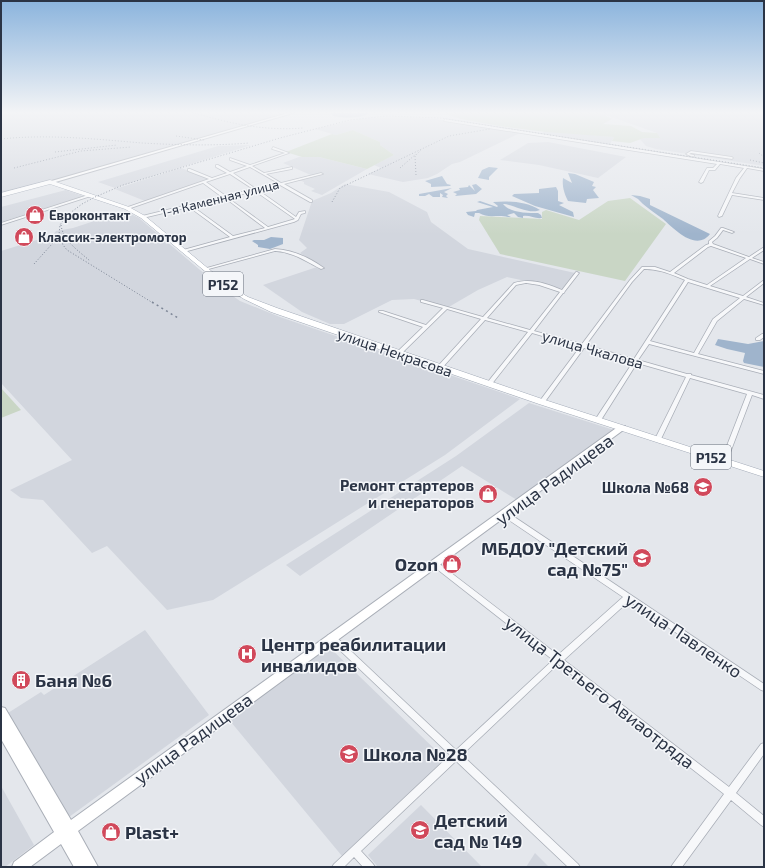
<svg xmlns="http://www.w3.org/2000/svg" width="765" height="868" viewBox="0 0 765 868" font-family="'Exo 2',sans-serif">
  <rect width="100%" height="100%" fill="#e4e7ec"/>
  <g fill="#d2d6de">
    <polygon points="1,113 289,113 59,179 1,194"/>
    <polygon points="600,113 764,113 764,166 656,149 646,146 640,139 657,133"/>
    <polygon points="401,117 436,119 522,132 460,162 452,164 437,174 428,178 403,182 368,174 381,168 374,165 394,155 380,145 380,142 353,130 336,135 315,129 359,119"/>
    <polygon points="544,131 561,132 614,137 610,144 542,134"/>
    <polygon points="548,142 626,157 598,178 539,165 500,160 528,143"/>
    <polygon points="251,145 115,188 98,182 218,146"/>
    <polygon points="299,157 319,157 367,169 322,195 311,191 315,189 304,184 304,182 299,180 313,176 283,163"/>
    <polygon points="181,168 211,179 145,201 115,189"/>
    <polygon points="345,184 389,192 427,212 431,222 468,249 575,273 563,289 507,277 478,290 447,308 414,299 392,300 344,324 330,324 302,312 263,285 320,266 300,253 307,248 299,240 312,201 331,193"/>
    <polygon points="66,190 83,196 1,222 1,207"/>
    <polygon points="125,211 139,218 220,287 240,301 280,317 520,399 445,455 213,600 167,610 107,546 92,553 43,500 21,498 10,490 72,460 1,383 1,251 53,235 56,231 73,228"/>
    <polygon points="529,403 617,431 517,500 462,466 300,576 286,565 456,456"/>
    <polygon points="145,630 209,715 69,817 8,713 41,692 44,695"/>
    <polygon points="326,644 446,760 342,856 226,716"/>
    <polygon points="1,786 34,845 5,867 1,867"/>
    <polygon points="421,805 482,867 378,867 368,855"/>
    <polygon points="535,853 549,867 526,867"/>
  </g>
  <g fill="#c9d6c5">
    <polygon points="443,113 600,113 612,119 603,124 631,126 642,132 657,133 660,138 644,138 630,143 612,141 614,137 546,132 499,126 461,119"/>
    <polygon points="353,130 380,142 380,145 394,155 367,169 319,157 302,157 286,152 332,134 336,135"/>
    <polygon points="630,198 666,224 625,281 500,254 479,220 480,216 542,219 542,212 546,210 579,220 608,201"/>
    <polygon points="1,388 21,410 1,418"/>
  </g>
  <g fill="#9fb4cc">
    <path d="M331,113H368C363,119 341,118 333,116Z"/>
    <polygon points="489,167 498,168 489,177 489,180 478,178 482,170"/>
    <path d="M568,173L575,174L594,182L592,186L596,187L593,190L599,198L587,199L586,203L568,201C564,193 562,186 563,178L572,183Z"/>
    <polygon points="442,176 447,184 451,185 450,186 431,187 431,184 425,181"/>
    <polygon points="476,184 482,189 476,194 455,196 457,194 453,192 460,190 459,188 468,187 469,185 475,191 472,185"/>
    <polygon points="556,187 558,191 558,201 564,203 559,205 573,212 574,217 535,206 512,196 514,194 539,193 539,189"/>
    <polygon points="452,188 444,192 448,194 446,196 448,198 442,197 443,195 440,193 440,197 433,197 429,194 425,196 419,196 419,194"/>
    <path d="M631,195L640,196L650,199V205L710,234C696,252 674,229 663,219C656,214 649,209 643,204L638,199Z"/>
    <path d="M480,201L497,207L498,206L493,202C509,201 525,201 540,210C529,215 513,204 503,204C510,213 527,213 538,213L541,215L542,218C535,219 530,215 523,216V218L518,217L514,213L507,215L511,217H508C498,214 489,219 479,213H475L474,217L468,215L466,212L476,211L477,210L493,207L477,202Z"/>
    <polygon points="271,237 283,238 283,244 270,249 258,247 258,245 252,241 254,240 264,240"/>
    <polygon points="718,339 748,344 764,341 764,367 744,363 743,361 745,353 727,349 715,345"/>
  </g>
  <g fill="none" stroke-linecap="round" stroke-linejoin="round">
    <g stroke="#a9aeb7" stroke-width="1.5">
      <g id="street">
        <polygon points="445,119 764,169 764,171 747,168 740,178 732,193 764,198 764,200 732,195 722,216 719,217 718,216 736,178 744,168 720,164 715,170 709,170 703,182 701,183 699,182 707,168 713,168 717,164 444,121"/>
        <path d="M273,147L289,153L252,166L264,173L292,167V169L266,174L281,183L321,173L323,174L284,184L312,200V202H310L280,185L258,190L296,217L299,212L305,211V213L301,214L298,220L294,222L184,252L182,251L183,250L230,237L189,207L143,218L141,217L142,216L187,205L188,204L190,205L222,197L203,183L128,209L125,208L209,179L188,171V169H190L212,178L227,173L216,167V165H218L230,172L247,166L230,160V158L250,165L285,153L272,149ZM250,167L278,183L256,189L233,173ZM230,174L253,189L226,196L206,182ZM255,191L295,219L268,227L228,198ZM225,198L265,228L233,236L192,206Z"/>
        <polygon points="691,151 732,157 733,158 732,159 691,153 689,154 694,155 694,156 693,157 686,154"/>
        <polygon points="88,195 91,196 1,225 1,223"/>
        <path d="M721,228H723L734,232L732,233L723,230L717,238L712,242L713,244L749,257L764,247V250L752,258L764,262V264L750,259L710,286L743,296L764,280V283L746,297L764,303V305L744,299L717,321L698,354L764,371V374L649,344L638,360L687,374H691V375L764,395V399L752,395L727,461L724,463L721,461L747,394L690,378L661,439L658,441L655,439L686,377L637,363L601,420L598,422L595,420L633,362L584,348L544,403L542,404L539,402L580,347L532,333L491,385H487L486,384L487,383L528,332L485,320L442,368H440L438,367V366L481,319L447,309L401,354H397V352L423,327L379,312V311H383L426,325L443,308L421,302V300H423L483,317L514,283C530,278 546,283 562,290L576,272H577L579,273L565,291L564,293H563L534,331L582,344L630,280L642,267H655L670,272L706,245L709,244V241L715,236ZM711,246L746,258L707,285L688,279L674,273L708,247ZM644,269C660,269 670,274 685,280L634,359L586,345L632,282ZM688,282L740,298L713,319L694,353L650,341ZM526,283L539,285L560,292L530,330L487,318L516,285Z"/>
        <path d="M275,249C293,250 310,258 324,268L321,269C305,261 293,252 275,251L205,270L203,269Z"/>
        <polygon points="762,334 764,334 764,337 760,340 756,340 756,338"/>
        <polygon points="503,512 507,512 764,684 764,691 761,690 629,601 564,660 729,787 761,744 764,743 764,754 736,793 764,816 764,827 761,825 731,800 682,867 671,867 673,864 724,794 558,664 462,755 578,864 580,867 568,867 456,761 361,851 373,864 375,867 363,867 354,857 344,867 332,867 334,864 450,755 328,639 327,637 328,635 331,634 334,635 456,750 553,660 433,566 432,564 433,562 435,561 437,562 558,655 623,597 503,516 502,514"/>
      </g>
    </g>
    <g stroke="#a9aeb7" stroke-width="2">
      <g id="secondary">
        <polygon points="288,113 293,113 52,183 48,182"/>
        <polygon points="619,426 625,426 626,428 78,831 98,867 74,867 61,844 30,867 12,867 14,862 54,832 1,739 1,707 5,708 71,820"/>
      </g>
    </g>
    <g stroke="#a3abb8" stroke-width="1">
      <polygon id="primary" points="50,180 129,207 145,216 228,285 248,297 277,308 545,400 764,471 764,477 539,404 271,312 244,299 224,287 141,218 125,209 50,184 1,197 1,193"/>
    </g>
    <use href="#street" fill="#f7f8fa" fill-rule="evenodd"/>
    <use href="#secondary" fill="#fff" fill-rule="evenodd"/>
    <use href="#primary" fill="#fff" fill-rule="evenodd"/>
    <g stroke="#7d8696" stroke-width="1" stroke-dasharray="1 2" stroke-linecap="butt">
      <path d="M195,113C231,124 265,131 303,128"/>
      <polyline points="176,136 204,140"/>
      <path d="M1,139C48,134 95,139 142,143C178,145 213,146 249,143"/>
      <polyline points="55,152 117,145"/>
      <polyline points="759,153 764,157"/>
      <polyline points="750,160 764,163"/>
      <polyline points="14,168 81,151 131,147"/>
      <polyline points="400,168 416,154"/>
      <polyline points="416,175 415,156 421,150"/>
      <polyline points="332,202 340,188 449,136 490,129"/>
      <path d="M61,225C63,241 79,251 90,261"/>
      <polyline points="34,264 52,244 58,234"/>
      <polyline points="153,303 67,250 63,245 59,235 60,225 66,216 82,204 95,197 123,185 280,138 350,120 387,116 440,118 764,168"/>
    </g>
    <polyline stroke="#7d8696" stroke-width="1.5" stroke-dasharray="2 3.5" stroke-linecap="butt" points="152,302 178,318"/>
  </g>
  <linearGradient id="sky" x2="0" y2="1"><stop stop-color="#8bb4dd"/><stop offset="0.48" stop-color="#f3f4f6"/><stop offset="1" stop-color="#f3f4f6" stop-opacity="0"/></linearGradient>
  <rect width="765" height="234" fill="url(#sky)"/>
  <defs>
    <g id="shop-disc" transform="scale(1)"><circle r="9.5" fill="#d1495b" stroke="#f4f6f9"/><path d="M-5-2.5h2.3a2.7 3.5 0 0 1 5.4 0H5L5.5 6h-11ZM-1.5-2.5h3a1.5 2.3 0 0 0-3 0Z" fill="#fff"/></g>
    <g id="school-disc" transform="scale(1)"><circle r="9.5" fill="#d1495b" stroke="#f4f6f9"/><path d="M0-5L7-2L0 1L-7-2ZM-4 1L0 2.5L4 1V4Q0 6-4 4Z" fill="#fff"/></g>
    <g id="hospital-disc" transform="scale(1)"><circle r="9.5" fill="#d1495b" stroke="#f4f6f9"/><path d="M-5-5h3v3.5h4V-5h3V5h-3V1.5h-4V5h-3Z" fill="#fff"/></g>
    <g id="building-disc" transform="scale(1)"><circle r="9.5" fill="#d1495b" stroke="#f4f6f9"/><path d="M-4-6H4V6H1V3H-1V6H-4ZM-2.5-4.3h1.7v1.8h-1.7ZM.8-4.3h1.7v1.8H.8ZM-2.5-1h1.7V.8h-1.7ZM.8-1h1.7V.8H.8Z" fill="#fff"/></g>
  </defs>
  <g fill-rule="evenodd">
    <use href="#shop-disc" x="35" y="215"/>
    <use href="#shop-disc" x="24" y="237"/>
    <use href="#school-disc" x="703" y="487"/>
    <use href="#shop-disc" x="488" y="494"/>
    <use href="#school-disc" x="642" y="558"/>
    <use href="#shop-disc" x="452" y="564"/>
    <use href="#hospital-disc" x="247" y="654"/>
    <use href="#building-disc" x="21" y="680"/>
    <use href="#school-disc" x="349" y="754"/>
    <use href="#school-disc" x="420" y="830"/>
    <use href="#shop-disc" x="111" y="832"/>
  </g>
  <g text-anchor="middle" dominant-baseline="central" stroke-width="3" stroke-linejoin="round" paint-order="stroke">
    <g font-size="13" fill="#2b3445" stroke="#f4f6f9">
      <text transform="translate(220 198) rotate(-14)">1-я Каменная улица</text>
    </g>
    <g font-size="13" font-weight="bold" fill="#2b3445" stroke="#f4f6f9" text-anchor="start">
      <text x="49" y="215">Евроконтакт</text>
      <text x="38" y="237">Классик-электромотор</text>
    </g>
    <g fill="#f4f6f9" stroke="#676e7b" stroke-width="1">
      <rect x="203" y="272" width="40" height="24" rx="3"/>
      <rect x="691" y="445" width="40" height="24" rx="3"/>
    </g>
    <g font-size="14" font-weight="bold" fill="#2b3445">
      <text x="223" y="284">Р152</text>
      <text x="711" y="457">Р152</text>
    </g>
    <g font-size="15" fill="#2b3445" stroke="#f4f6f9">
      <text transform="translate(593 349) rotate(16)">улица Чкалова</text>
      <text transform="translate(395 352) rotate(19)">улица Некрасова</text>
    </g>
    <g font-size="15" font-weight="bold" fill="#2b3445" stroke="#f4f6f9" text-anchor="end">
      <text x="474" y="485">Ремонт стартеров<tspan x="474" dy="17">и генераторов</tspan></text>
      <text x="689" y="487">Школа №68</text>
    </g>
    <g font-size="18" fill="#2b3445" stroke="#f4f6f9">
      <text transform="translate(554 479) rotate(-36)">улица Радищева</text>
      <text transform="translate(684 635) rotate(34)">улица Павленко</text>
      <text transform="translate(600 692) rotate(38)">улица Третьего Авиаотряда</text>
      <text transform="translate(193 738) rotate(-36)">улица Радищева</text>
    </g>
    <g font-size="18" font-weight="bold" fill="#2b3445" stroke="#f4f6f9" text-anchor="start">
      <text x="628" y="548" text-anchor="end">МБДОУ "Детский<tspan x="628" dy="21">сад №75"</tspan></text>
      <text x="438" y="564" text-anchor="end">Ozon</text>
      <text x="261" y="644">Центр реабилитации<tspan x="261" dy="21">инвалидов</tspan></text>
      <text x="35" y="680">Баня №6</text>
      <text x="363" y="754">Школа №28</text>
      <text x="434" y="820">Детский<tspan x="434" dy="21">сад № 149</tspan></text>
      <text x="125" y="832">Plast+</text>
    </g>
  </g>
  <rect width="765" height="868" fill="none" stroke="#2b3445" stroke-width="4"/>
</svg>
